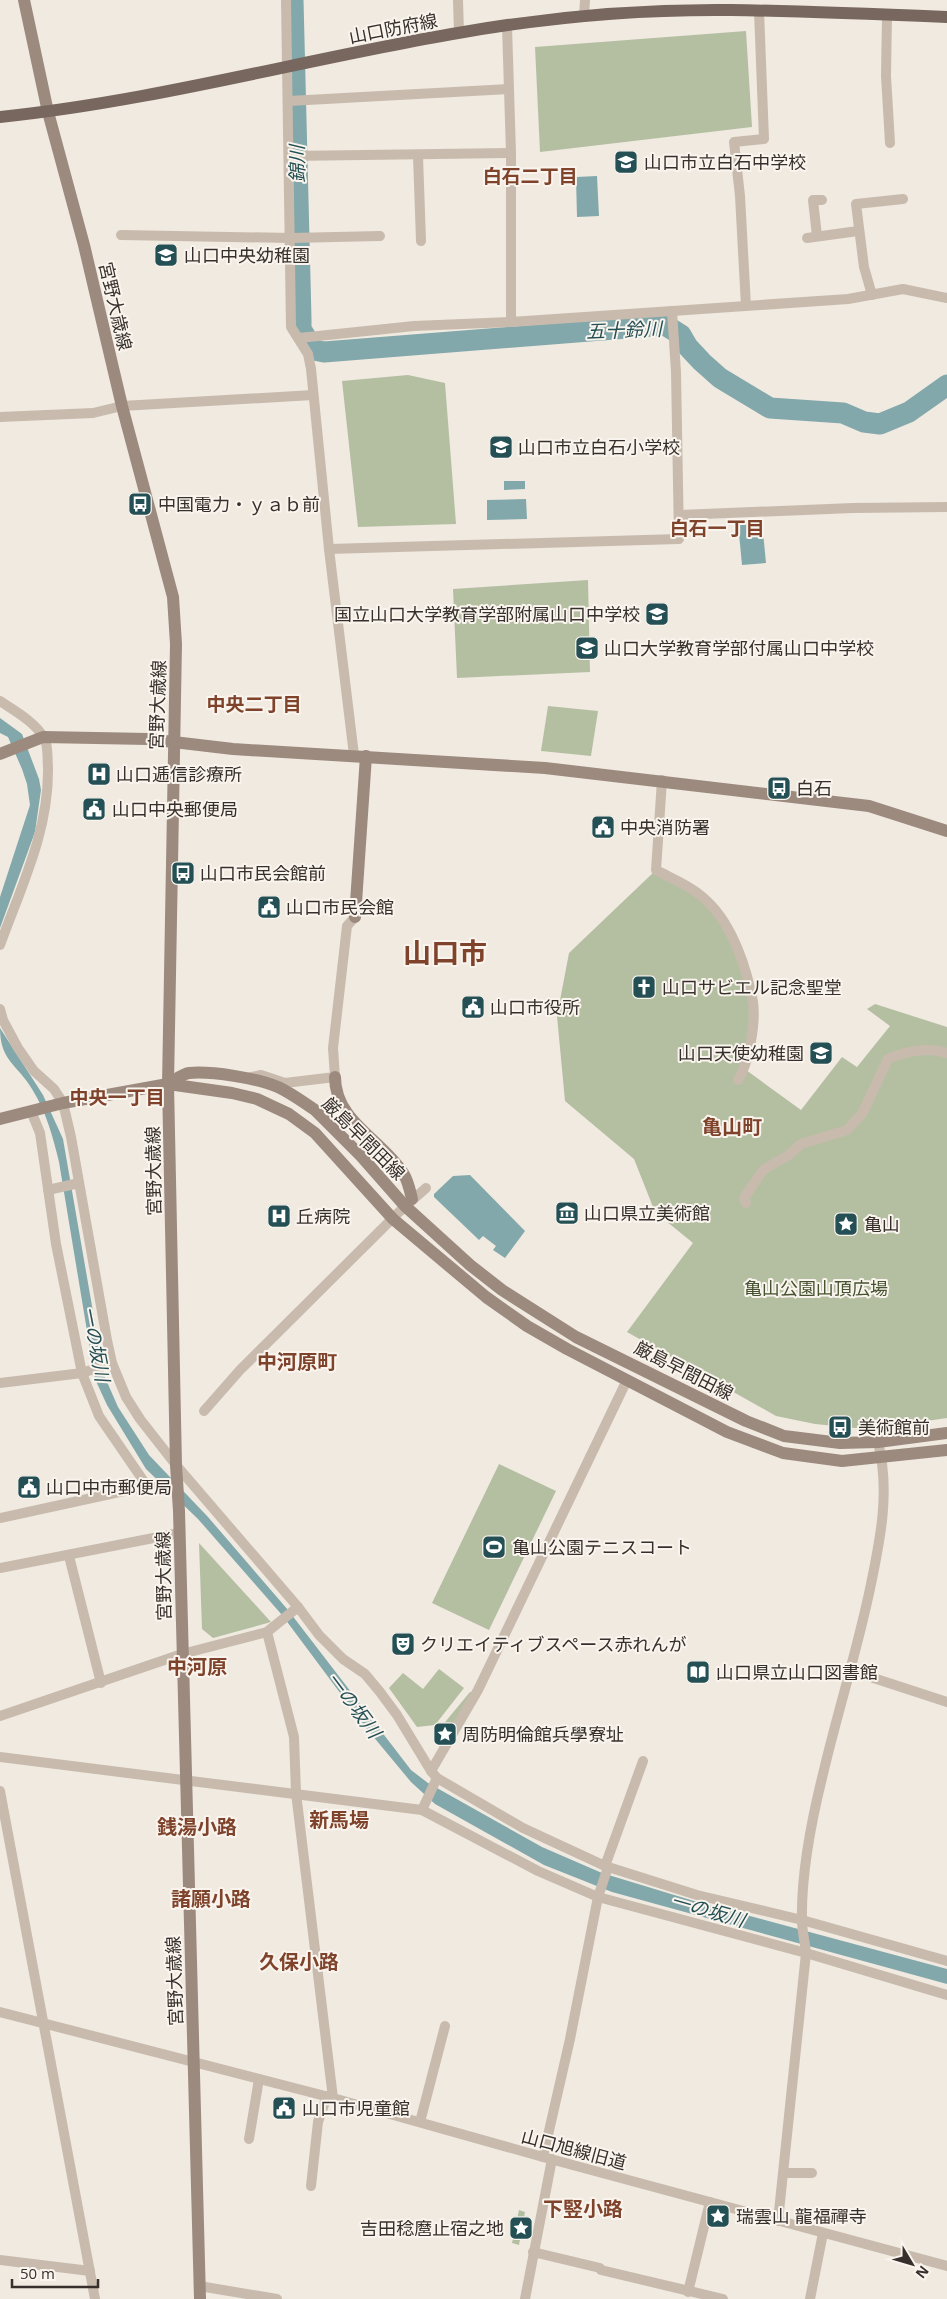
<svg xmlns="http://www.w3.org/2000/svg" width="947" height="2299" viewBox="0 0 947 2299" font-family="'Open Sans','Noto Sans JP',sans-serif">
  <rect width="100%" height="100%" fill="#f1eae1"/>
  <g fill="#b4bfa2">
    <polygon points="746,31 752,127 540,152 535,47"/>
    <polygon points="408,375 445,383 456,524 358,527 342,381"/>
    <polygon points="588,580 590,672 457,678 453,589"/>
    <polygon points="548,706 598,711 591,756 541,751"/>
    <polygon points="656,870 693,889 731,934 753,1004 746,1070 801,1110 842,1057 857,1067 890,1026 867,1009 875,1004 947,1027 947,1418 886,1427 855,1428 815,1424 776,1416 627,1332 693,1243 655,1212 634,1159 565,1101 557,1016 569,953"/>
    <polygon points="499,1464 556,1491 489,1630 432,1603"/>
    <polygon points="199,1543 271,1622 213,1638 202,1629"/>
    <polygon points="439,1669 464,1688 435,1725 417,1727 389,1688 403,1673 423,1689"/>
    <polygon points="470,1692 473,1693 442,1742 441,1727"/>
    <polygon points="519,2210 525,2212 519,2245 512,2243"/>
  </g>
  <g fill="#82a8ab">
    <polygon points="597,176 599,216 577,217 576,177"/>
    <polygon points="504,481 525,481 525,489 504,490"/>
    <polygon points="526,499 527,519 487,520 487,500"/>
    <polygon points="762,522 766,563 742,565 738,523"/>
    <polygon points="0,718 22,734 39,779 41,790 35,832 0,928 0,897 30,805 27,784 22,769 8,737 0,733"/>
    <path d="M0,1028L43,1095L63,1139L104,1375L118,1407L149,1455L208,1517L288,1610L411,1770L428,1783L542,1847L602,1873L694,1901L947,1969V1984L612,1892L544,1865L435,1804L411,1782L367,1729L282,1615L198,1519L146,1469L107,1405L95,1379L59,1162C53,1137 46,1111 32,1089C17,1064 0,1061 0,1028Z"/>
    <polygon points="470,1175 525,1231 505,1258 493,1250 496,1246 483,1236 479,1240 434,1197 434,1194 453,1176"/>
  </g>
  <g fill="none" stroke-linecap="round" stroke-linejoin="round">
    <polyline stroke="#82a8ab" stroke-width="21" points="293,0 301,319 301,329 314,350 324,352 665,325 681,335 688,347 702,362 720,378 770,408 843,413 864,422 880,424 909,412 947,385"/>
    <g stroke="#c8bbad" stroke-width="10">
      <polyline points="286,0 291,327 308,354 311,369 329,549 354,755"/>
      <polyline points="458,0 459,32"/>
      <polyline points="887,15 886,76 890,143"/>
      <polyline points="584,16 585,0"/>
      <polyline points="507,26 511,153 511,322"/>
      <polyline points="289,101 509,89"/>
      <polyline points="290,156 511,153"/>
      <polyline points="418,156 421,241"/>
      <polyline points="121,235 291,238 380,236"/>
      <polyline points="817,236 813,200 822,200"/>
      <polyline points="807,238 858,231"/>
      <polyline points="872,295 864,267 856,204 903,199"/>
      <polyline points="746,306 740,196 734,142 764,139 759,11"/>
      <polyline points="299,338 414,326 511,322 848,299 903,289 947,298"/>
      <polyline points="0,417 93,413 122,406 313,395"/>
      <polyline points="679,515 853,508 947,507"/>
      <polyline points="329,549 679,539 676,372 672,311"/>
      <path d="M0,701C15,711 35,722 44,738C49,747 47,758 48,768C49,831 21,887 0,945"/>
      <path d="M662,780L656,870C675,880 693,887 708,902C733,926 747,969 753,1002C756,1023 749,1063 738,1080"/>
      <polyline points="0,1009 3,1020 18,1048 34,1071 54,1089 63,1103 71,1137 107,1340 112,1363 126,1397 140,1419 176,1465 298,1607 319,1635 343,1659 365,1674 380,1692 397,1715 431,1771 437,1778 523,1828 605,1866 697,1895 802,1920 947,1961"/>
      <polyline points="247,1078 261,1075 285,1083 335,1077 333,1048 347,926 355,917"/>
      <polyline points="31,1111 40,1133 56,1244 82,1373 99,1416 147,1486"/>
      <polyline points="48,1190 79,1183"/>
      <path d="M746,1203L744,1198L763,1170L789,1155L801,1144L847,1130L862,1114L888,1059C905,1051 928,1047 947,1053"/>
      <polyline points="0,1383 82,1373 112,1363"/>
      <polyline points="204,1411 240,1370 399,1212 426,1188"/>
      <polyline points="0,1518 147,1486 177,1485"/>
      <polyline points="69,1556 101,1683"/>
      <polyline points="0,1568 179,1533"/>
      <polyline points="267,1632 294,1737 296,1793 333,2098"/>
      <polyline points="852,1671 947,1702"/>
      <polyline points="0,1716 182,1654 267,1632 298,1607"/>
      <polyline points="0,1757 422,1810 538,1871 598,1897 806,1953 947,1995"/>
      <polyline points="431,1771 478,1690 627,1380"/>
      <polyline points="0,1791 95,2299"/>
      <polyline points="422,1810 437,1778"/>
      <polyline points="605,1866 643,1761"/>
      <polyline points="0,2012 333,2098 543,2157 947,2266"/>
      <polyline points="420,2122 445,2026"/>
      <polyline points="249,2139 259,2079"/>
      <polyline points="543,2157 570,2039 598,1897 608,1867"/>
      <polyline points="784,2173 812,2173"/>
      <polyline points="311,2186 318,2122 327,2096"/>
      <path d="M778,2221L806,1953C805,1942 802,1931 802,1920C801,1874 812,1818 823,1774C838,1710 858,1648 871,1584C881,1536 890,1490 878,1442"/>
      <polyline points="533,2252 600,2268 601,2270 723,2299"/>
      <polyline points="0,2260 90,2271"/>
      <polyline points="199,2286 277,2299"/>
      <polyline points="688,2292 710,2202"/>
      <polyline points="525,2299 552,2159"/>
      <polyline points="810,2299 823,2233"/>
    </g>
    <g stroke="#9c8a7f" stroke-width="12">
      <polyline points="24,0 48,112 84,245 122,406 173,597 176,644 168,1084 176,1465 179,1511 200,2299"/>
      <polyline points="0,754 43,737 148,739 233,749 545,768 869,806 947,831"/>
      <polyline points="355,917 366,756"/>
      <path d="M335,1077C335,1121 381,1139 403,1173C408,1180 410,1191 412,1199"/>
      <path d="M168,1084C174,1081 182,1074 189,1073C211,1071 257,1078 278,1087C291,1093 303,1102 315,1110L361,1156L405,1206L470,1265L502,1290L576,1337L746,1421L784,1436L840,1443L878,1442L947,1433"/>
      <polyline points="0,1119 63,1103 168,1084 232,1093 257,1099 289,1114 315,1133 393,1219 486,1297 527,1326 567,1349 727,1432 783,1453 842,1461 947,1450"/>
    </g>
    <path stroke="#78675e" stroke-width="12" d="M0,117C155,101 305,59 458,33C548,17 640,9 731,10C803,11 875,14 947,17"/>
  </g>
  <defs>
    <g id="school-square" transform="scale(1.25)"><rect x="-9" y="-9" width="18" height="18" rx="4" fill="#245055" stroke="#f9f4ed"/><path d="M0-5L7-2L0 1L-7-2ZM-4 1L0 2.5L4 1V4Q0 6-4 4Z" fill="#fff"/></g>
    <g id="bus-square" transform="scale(1.25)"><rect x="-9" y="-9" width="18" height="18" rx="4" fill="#245055" stroke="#f9f4ed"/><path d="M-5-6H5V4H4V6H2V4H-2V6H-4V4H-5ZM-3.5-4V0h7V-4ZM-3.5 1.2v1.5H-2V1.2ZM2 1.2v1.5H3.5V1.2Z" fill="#fff"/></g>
    <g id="hospital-square" transform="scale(1.25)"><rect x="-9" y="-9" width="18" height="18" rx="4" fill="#245055" stroke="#f9f4ed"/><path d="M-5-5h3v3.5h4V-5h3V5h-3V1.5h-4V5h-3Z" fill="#fff"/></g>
    <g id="civic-square" transform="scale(1.25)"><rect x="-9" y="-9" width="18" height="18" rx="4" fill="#245055" stroke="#f9f4ed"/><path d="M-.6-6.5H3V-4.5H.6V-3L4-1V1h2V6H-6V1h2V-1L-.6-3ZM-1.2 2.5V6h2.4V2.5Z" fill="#fff"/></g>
    <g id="church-square" transform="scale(1.25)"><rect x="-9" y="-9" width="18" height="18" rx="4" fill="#245055" stroke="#f9f4ed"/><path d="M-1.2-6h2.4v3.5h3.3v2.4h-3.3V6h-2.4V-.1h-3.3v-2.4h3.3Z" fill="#fff"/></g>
    <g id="museum-square" transform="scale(1.25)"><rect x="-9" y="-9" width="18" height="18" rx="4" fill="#245055" stroke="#f9f4ed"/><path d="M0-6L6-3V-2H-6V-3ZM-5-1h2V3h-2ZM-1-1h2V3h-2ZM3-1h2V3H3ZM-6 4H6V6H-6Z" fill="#fff"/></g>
    <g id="sight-square" transform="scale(1.25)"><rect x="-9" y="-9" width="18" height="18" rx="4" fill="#245055" stroke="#f9f4ed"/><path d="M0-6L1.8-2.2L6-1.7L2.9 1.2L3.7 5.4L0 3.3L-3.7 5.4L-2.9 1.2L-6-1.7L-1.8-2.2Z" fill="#fff"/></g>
    <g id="stadium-square" transform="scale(1.25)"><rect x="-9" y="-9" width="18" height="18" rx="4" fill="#245055" stroke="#f9f4ed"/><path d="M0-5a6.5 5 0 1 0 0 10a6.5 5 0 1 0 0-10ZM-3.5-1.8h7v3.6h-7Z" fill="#fff"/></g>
    <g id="theatre-square" transform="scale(1.25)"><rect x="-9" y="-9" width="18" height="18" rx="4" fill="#245055" stroke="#f9f4ed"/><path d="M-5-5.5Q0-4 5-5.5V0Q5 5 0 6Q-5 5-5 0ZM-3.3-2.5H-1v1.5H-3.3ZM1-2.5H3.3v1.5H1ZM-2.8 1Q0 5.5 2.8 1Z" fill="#fff"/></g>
    <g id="library-square" transform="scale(1.25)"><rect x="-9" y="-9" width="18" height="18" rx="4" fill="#245055" stroke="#f9f4ed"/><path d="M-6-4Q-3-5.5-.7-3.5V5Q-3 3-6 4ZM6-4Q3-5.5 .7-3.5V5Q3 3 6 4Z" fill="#fff"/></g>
  </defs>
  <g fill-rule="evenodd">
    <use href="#school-square" x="626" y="162"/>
    <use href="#school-square" x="166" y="255"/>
    <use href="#school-square" x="501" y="447"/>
    <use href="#bus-square" x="140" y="504"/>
    <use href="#school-square" x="657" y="614"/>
    <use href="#school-square" x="587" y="648"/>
    <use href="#hospital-square" x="99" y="774"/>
    <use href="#bus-square" x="779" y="788"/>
    <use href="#civic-square" x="94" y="809"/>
    <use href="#civic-square" x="603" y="827"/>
    <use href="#bus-square" x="183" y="873"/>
    <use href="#civic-square" x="269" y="907"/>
    <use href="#church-square" x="644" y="987"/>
    <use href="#civic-square" x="473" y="1007"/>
    <use href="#school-square" x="821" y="1053"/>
    <use href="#museum-square" x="567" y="1213"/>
    <use href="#hospital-square" x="279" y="1216"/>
    <use href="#sight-square" x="846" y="1224"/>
    <use href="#bus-square" x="840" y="1427"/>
    <use href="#civic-square" x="29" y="1487"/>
    <use href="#stadium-square" x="494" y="1547"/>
    <use href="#theatre-square" x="403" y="1644"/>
    <use href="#library-square" x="698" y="1672"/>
    <use href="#sight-square" x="445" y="1734"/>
    <use href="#civic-square" x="284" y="2108"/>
    <use href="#sight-square" x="718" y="2216"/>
    <use href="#sight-square" x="521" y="2228"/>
  </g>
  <g text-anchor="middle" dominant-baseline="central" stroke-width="4" stroke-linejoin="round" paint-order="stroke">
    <g font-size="18" fill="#372f2b" stroke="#f9f4ed">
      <text transform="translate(393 28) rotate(-11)">山口防府線</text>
      <text transform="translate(116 306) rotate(77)">宮野大歳線</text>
      <text transform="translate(157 705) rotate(-88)">宮野大歳線</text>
      <text transform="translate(364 1138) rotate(45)">厳島早間田線</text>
      <text transform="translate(153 1171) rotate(-91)">宮野大歳線</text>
      <text transform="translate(684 1370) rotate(27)">厳島早間田線</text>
      <text transform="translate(163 1576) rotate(-91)">宮野大歳線</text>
      <text transform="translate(174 1981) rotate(-92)">宮野大歳線</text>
      <text transform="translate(574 2149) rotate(15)">山口旭線旧道</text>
    </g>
    <g font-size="18" fill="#372f2b" stroke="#f9f4ed" text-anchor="start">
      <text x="644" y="162">山口市立白石中学校</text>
      <text x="184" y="255">山口中央幼稚園</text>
      <text x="518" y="447">山口市立白石小学校</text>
      <text x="158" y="504">中国電力・ｙａｂ前</text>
      <text x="640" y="614" text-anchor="end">国立山口大学教育学部附属山口中学校</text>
      <text x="604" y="648">山口大学教育学部付属山口中学校</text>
      <text x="116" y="774">山口逓信診療所</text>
      <text x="796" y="788">白石</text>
      <text x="112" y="809">山口中央郵便局</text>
      <text x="620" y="827">中央消防署</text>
      <text x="200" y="873">山口市民会館前</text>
      <text x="286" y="907">山口市民会館</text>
      <text x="662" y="987">山口サビエル記念聖堂</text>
      <text x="490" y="1007">山口市役所</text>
      <text x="804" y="1053" text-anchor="end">山口天使幼稚園</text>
      <text x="584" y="1213">山口県立美術館</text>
      <text x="296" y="1216">丘病院</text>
      <text x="864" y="1224">亀山</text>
      <text x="858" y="1427">美術館前</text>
      <text x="46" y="1487">山口中市郵便局</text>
      <text x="512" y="1547">亀山公園テニスコート</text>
      <text x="420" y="1644">クリエイティブスペース赤れんが</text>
      <text x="716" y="1672">山口県立山口図書館</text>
      <text x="462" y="1734">周防明倫館兵學寮址</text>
      <text x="302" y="2108">山口市児童館</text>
      <text x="736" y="2216">瑞雲山 龍福禪寺</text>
      <text x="504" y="2228" text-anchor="end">吉田稔麿止宿之地</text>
    </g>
    <g font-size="18" fill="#465331" stroke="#f9f4ed">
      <text x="816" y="1288">亀山公園山頂広場</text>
    </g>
    <g font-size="19" font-style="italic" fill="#245055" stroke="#f9f4ed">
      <text transform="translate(297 164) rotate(-91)">錦川</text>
      <text transform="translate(624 330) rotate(-2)">五十鈴川</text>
      <text transform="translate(96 1344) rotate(79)">一の坂川</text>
      <text transform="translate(354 1705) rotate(53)">一の坂川</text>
      <text transform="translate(708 1910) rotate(16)">一の坂川</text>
    </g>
    <g font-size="19" font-weight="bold" fill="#7f432c" stroke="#f9f4ed">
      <text x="530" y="176">白石二丁目</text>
      <text x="717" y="528">白石一丁目</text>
      <text x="254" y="704">中央二丁目</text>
      <text x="117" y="1097">中央一丁目</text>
    </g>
    <g font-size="20" font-weight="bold" fill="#7f432c" stroke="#f9f4ed">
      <text x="732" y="1126">亀山町</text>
      <text x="297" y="1361">中河原町</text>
      <text x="197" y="1666">中河原</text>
      <text x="339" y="1819">新馬場</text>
      <text x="197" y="1826">銭湯小路</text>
      <text x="211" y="1898">諸願小路</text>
      <text x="299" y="1961">久保小路</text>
      <text x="583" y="2208">下竪小路</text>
    </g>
    <g font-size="28" font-weight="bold" fill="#7f432c" stroke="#f9f4ed">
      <text x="445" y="952">山口市</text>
    </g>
  </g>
  <g transform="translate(912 2264) rotate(128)" stroke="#f9f4ed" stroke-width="4" paint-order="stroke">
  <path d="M0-4L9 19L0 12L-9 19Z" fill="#372f2b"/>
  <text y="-8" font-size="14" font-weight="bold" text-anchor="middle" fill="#372f2b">N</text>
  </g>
  <path d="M12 2279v8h86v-8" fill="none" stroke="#372f2b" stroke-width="2.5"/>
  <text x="20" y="2279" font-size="15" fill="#372f2b" stroke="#f9f4ed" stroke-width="4" paint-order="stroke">50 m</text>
</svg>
